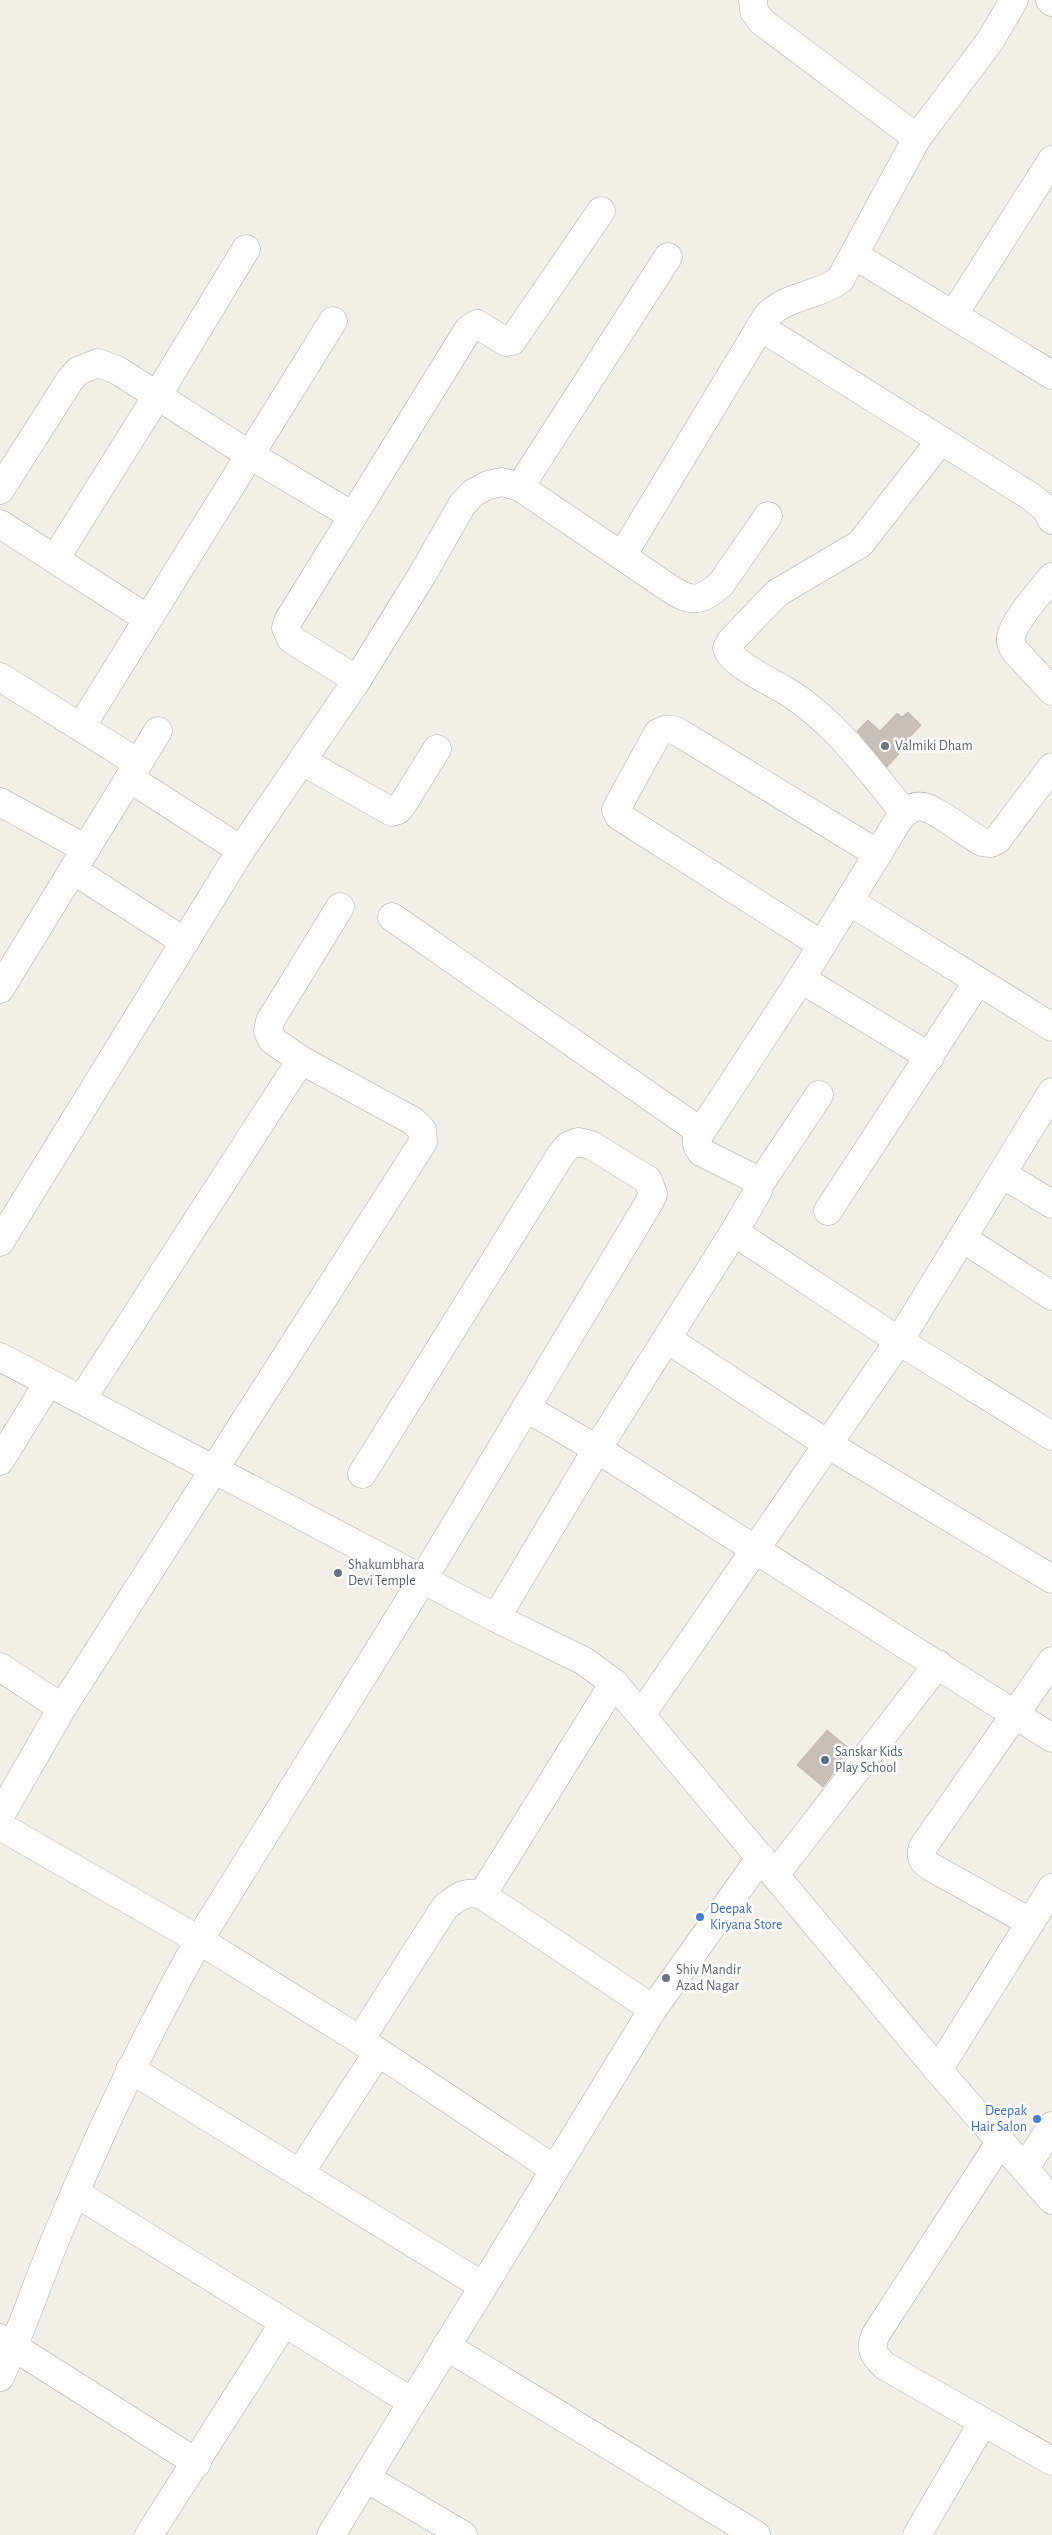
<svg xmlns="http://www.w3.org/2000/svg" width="1052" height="2535" viewBox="0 0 1052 2535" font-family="'Alegreya Sans',sans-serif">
  <rect width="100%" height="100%" fill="#f2efe9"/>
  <g fill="#c7bfb8" stroke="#c4b6ab">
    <polygon points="908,712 921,725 896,752 899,754 887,767 857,731 868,720 880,731 897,713 902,717"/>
    <polygon points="827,1730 851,1750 823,1787 797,1765"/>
  </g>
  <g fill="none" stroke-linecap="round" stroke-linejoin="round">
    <g stroke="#a9a9a9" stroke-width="29">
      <g id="minor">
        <polyline points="753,0 754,11 761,21 917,138"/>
        <polyline points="1050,0 1052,2"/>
        <polyline points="854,255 1052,375"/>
        <polyline points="954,314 1052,160"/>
        <polyline points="760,327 1030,496 1045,508 1052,520"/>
        <polyline points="520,487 668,257"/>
        <polyline points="0,490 70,380 78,371 98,363 117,370 250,455 353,516"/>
        <polyline points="0,524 148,619"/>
        <path d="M622,556L767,316C787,295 816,297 840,280L917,138L990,41L1014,0"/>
        <polyline points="55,559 157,396 246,249"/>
        <path d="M1052,577C1041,591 1014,620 1011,637C1010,643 1012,647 1016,652L1052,691"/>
        <polyline points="0,677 138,763"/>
        <polyline points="357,680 291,639 286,628 288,621 468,330 477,324 506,342 512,341 601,211"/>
        <polyline points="81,727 333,321"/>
        <polyline points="302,761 392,812 398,810 404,802 437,749"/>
        <polyline points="129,778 241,850"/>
        <polyline points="0,802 86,849"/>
        <path d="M904,812C870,771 837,724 791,694C776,684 732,665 727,648L731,641L777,593L860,544L941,440"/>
        <polyline points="73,870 185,942"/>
        <polyline points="849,901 1052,1027"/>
        <polyline points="392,917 701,1132"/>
        <path d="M822,945L619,816L616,810L619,804L658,733C668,727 673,729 683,735L878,854"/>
        <polyline points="801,979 930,1057"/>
        <polyline points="0,989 158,731"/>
        <polyline points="1002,1174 1052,1204"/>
        <polyline points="759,1185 819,1095"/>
        <polyline points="828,1211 978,981"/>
        <polyline points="734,1232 899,1341 1052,1092"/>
        <polyline points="962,1238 1052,1296"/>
        <path d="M0,1242L241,850L357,680L422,575L462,505L473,493L488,485L502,482L520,487L669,588C692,603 700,602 721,584L768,516"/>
        <polyline points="667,1339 829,1445 1052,1579"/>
        <polyline points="0,1357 496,1618 584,1661 614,1683 938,2070 1052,2200"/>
        <polyline points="82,1399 301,1060 272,1040 268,1031 270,1021 340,907"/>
        <polyline points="526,1408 597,1449 1052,1738"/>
        <polyline points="0,1461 48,1383"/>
        <path d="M496,1618L597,1449L734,1232L758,1191L759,1185L755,1179L701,1152L697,1145V1138L801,979L898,821C904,813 912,804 924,807C935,809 969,835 982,842L991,843L997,840L1052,767"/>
        <polyline points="0,1667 62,1708"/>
        <polyline points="641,1715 899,1341 1052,1436"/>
        <polyline points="0,1816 62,1708 423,1142 422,1130 413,1121 301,1060"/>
        <polyline points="0,1826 199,1940 360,2040 554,2169"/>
        <polyline points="775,1875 938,1664"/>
        <polyline points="482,1895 614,1683"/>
        <path d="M1030,1922L931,1867C922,1861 920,1857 923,1847L1052,1661"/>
        <path d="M360,2040L445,1907C458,1897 466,1890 482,1895L653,2009"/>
        <polyline points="130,2069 483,2286"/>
        <polyline points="938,2070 1052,1888"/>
        <path d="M1001,2141L876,2334C869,2349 874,2356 885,2366L1052,2461"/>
        <polyline points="1025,2168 1052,2126"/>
        <polyline points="300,2173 378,2052"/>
        <polyline points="76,2193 412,2402"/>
        <polyline points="0,2338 197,2463"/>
        <polyline points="446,2346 756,2535"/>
        <path d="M0,2377C22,2330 38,2281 58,2233C99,2133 146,2035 199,1940L423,1579L650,1201L653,1194L648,1180L591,1145L578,1142L568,1146L560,1156L362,1474"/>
        <polyline points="366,2478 463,2535"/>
        <polyline points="149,2535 284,2323"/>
        <polyline points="331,2535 653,2009 761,1857"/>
        <polyline points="917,2535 983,2422"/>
      </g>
    </g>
    <use href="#minor" stroke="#fff" stroke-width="28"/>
  </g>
  <g fill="#6b7280" stroke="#fff" stroke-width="2">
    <circle cx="885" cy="746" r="5"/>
    <circle cx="338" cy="1573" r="5"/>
    <circle cx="666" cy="1978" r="5"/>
  </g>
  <circle fill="#5c6f8a" stroke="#fff" stroke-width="2" cx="825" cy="1760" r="5"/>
  <g fill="#3f7fe0" stroke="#fff" stroke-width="2">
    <circle cx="700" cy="1917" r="5"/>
    <circle cx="1037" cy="2119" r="5"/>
  </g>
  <g text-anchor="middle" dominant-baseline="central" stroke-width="5" stroke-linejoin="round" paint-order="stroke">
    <g font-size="14" fill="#5b616d" stroke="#fff" text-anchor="start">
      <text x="895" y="746">Valmiki Dham</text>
      <text x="348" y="1565">Shakumbhara<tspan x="348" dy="16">Devi Temple</tspan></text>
      <text x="676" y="1970">Shiv Mandir<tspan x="676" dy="16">Azad Nagar</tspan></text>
    </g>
    <g font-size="14" fill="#4e5e75" stroke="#fff" text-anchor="start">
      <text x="835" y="1752">Sanskar Kids<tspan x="835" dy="16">Play School</tspan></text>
    </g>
    <g font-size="14" fill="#366cbe" stroke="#fff" text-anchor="start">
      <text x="710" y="1909">Deepak<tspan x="710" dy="16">Kiryana Store</tspan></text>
      <text x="1027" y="2111" text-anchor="end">Deepak<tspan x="1027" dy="16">Hair Salon</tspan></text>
    </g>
  </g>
</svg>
